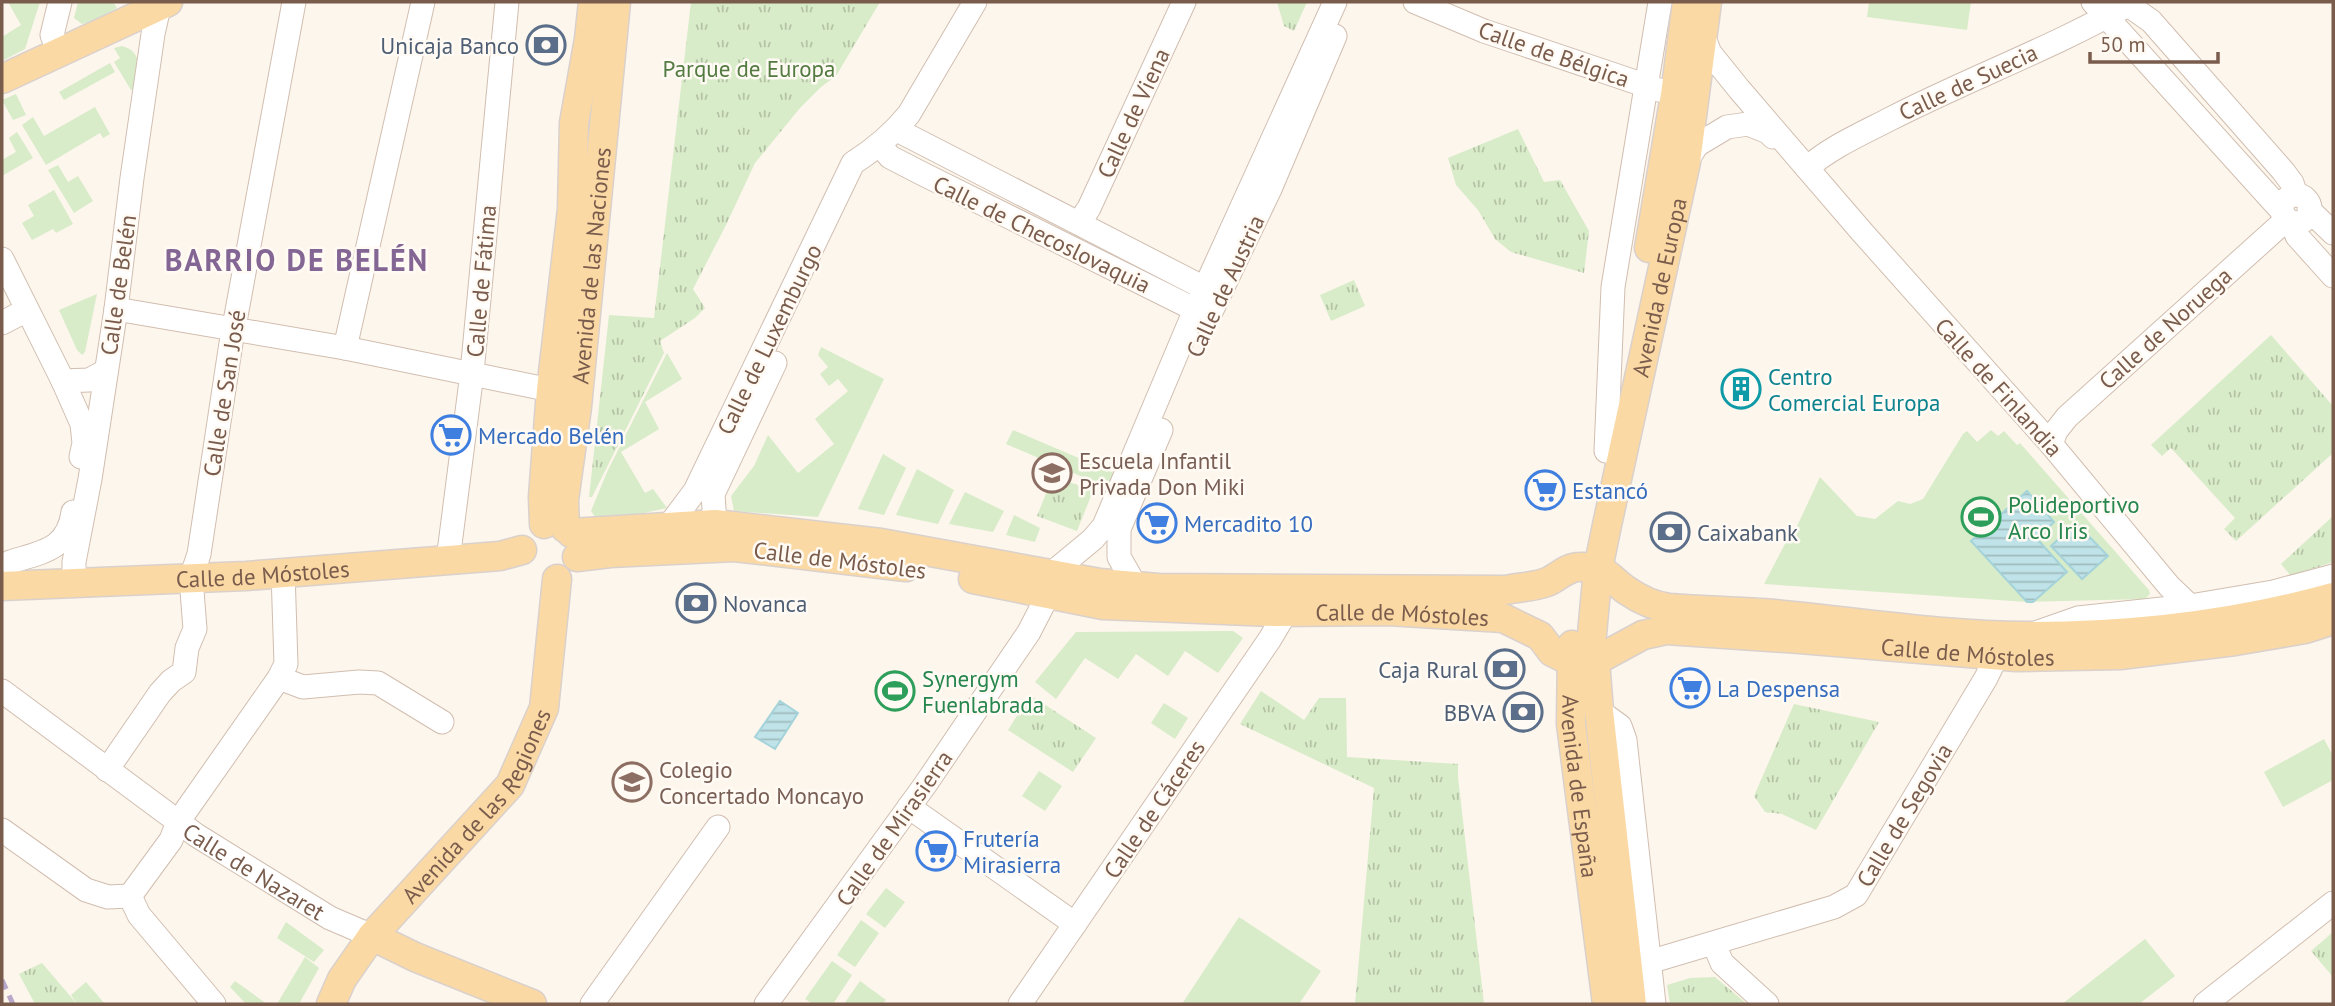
<svg xmlns="http://www.w3.org/2000/svg" width="2335" height="1006" viewBox="0 0 2335 1006" font-family="'PT Sans',sans-serif">
  <defs>
    <pattern id="park-tufts" width="24" height="20" patternUnits="userSpaceOnUse" patternTransform="scale(1.75)"><rect width="24" height="20" fill="#d8ecc9"/><path d="M3 7l-1-3M5 7V3M7 7l1-3M15 17l-1-3M17 17v-4M19 17l1-3" fill="none" stroke="#b4c2a5"/></pattern>
    <pattern id="water-rules" width="6" height="5" patternUnits="userSpaceOnUse" patternTransform="scale(1.75)"><rect width="6" height="5" fill="#bfe3e8"/><path d="M0 2.5h6" fill="none" stroke="#a0bbbe"/></pattern>
  </defs>
  <rect width="100%" height="100%" fill="#fdf6ec"/>
  <g fill="#d8ecc9">
    <polygon points="8,2 40,2 25,49 2,61 2,37 21,25"/>
    <polygon points="78,2 113,2 117,8 94,21 82,24 74,18"/>
    <polygon points="1869,2 1971,2 1967,30 1867,17"/>
    <path d="M122,46C144,52 138,70 136,88L131,90L114,62L120,58L114,48Z"/>
    <polygon points="110,63 115,72 64,100 59,92"/>
    <polygon points="16,94 26,115 13,120 2,100"/>
    <polygon points="95,107 110,134 103,138 100,133 46,165 22,125 33,117 44,136"/>
    <polygon points="17,132 33,158 2,176 2,160 16,152 9,138"/>
    <polygon points="58,165 68,182 78,176 93,201 74,213 48,170"/>
    <polygon points="54,190 73,224 56,233 53,229 32,240 22,223 34,216 28,205"/>
    <polygon points="97,294 85,352 82,355 77,350 59,310"/>
    <polygon points="821,347 884,379 818,517 734,511 731,496 754,466 768,435 798,473 834,444 815,419 848,391 838,379 829,386 820,374 828,367 818,355"/>
    <polygon points="667,353 682,379 645,402 659,429 621,452 645,493 653,489 667,508 639,514 596,518 591,511 607,472"/>
    <polygon points="1013,430 1114,473 1108,488 1006,444"/>
    <polygon points="1991,430 1998,436 2004,431 2017,445 2020,443 2149,590 2150,594 2145,599 2027,602 1764,584 1785,544 1792,537 1820,477 1857,516 1875,519 1898,501 1910,504 1923,499 1963,434 1967,431 1977,442"/>
    <polygon points="883,454 906,468 884,515 858,509"/>
    <polygon points="917,469 954,490 938,524 896,515"/>
    <polygon points="965,492 1004,511 993,532 949,524"/>
    <polygon points="1014,515 1040,528 1035,542 1006,535"/>
    <polygon points="1233,631 1243,638 1218,673 1185,651 1168,676 1136,654 1118,679 1085,658 1056,699 1035,682 1076,632"/>
    <polygon points="1164,703 1188,718 1175,739 1151,723"/>
    <polygon points="2324,739 2333,756 2333,780 2283,807 2264,772"/>
    <polygon points="1039,771 1062,786 1045,811 1022,796"/>
    <polygon points="886,888 905,902 885,928 866,914"/>
    <polygon points="1239,917 1321,971 1299,1004 1182,1004"/>
    <polygon points="861,920 879,933 855,967 837,955"/>
    <polygon points="286,922 324,950 314,962 277,938"/>
    <polygon points="2145,939 2175,976 2139,1004 2062,1004"/>
    <polygon points="305,957 319,968 299,1004 277,1004"/>
    <polygon points="832,961 852,975 833,1004 813,1004 805,999"/>
    <polygon points="235,981 267,1004 246,1004 230,987"/>
    <polygon points="860,981 886,1000 882,1004 844,1004"/>
    <polygon points="86,982 105,1004 77,1004 71,995"/>
  </g>
  <g fill="url(#park-tufts)">
    <polygon points="691,2 880,2 836,76 821,87 800,108 755,163 726,225 693,289 705,308 695,318 660,341 664,353 592,497 589,497 609,315 654,318"/>
    <polygon points="1277,2 1307,2 1294,31 1284,26"/>
    <polygon points="1518,129 1544,182 1560,180 1589,231 1584,273 1511,252 1495,239 1478,210 1456,185 1448,158"/>
    <polygon points="1354,280 1365,306 1331,321 1320,295"/>
    <polygon points="2271,335 2333,406 2333,453 2236,541 2224,529 2235,518 2171,448 2162,456 2151,445"/>
    <polygon points="1053,476 1093,491 1077,531 1037,516"/>
    <polygon points="2333,516 2333,562 2291,576 2281,564"/>
    <polygon points="1261,691 1304,720 1319,698 1346,698 1347,757 1458,764 1458,777 1484,1004 1355,1004 1374,788 1240,724"/>
    <polygon points="1030,695 1096,738 1073,772 1008,730"/>
    <polygon points="1794,704 1879,722 1816,830 1782,814 1765,812 1754,796"/>
    <polygon points="2333,932 2333,977 2311,951"/>
    <polygon points="42,963 77,1004 35,1004 19,974"/>
    <polygon points="1715,977 1747,1004 1670,1004 1667,985 1690,978"/>
  </g>
  <g fill="url(#water-rules)" stroke="#a5d3da" stroke-width="2">
    <polygon points="2027,491 2054,522 2037,539 2067,572 2033,602 2027,602 1971,541"/>
    <polygon points="2076,523 2108,556 2082,579 2051,546"/>
    <polygon points="780,701 798,713 775,749 755,737"/>
  </g>
  <g fill="none" stroke-linecap="round" stroke-linejoin="round">
    <g stroke="#d1beb0" stroke-width="25">
      <g id="minor">
        <polyline points="1415,2 1484,31 1659,90"/>
        <polyline points="2093,2 2282,211"/>
        <polyline points="2124,2 2151,21 2283,171 2292,183 2296,195"/>
        <polyline points="1703,36 1710,53 1739,89 1862,232 2051,444 2169,586 2190,606"/>
        <polyline points="59,52 52,35 60,2"/>
        <polyline points="897,130 1216,294"/>
        <polyline points="880,145 890,157 921,173 1208,316"/>
        <polyline points="1686,162 1697,145 1727,127 1748,124 1768,132 1773,137"/>
        <path d="M1807,168C1831,147 1861,134 1890,119C1970,78 2055,47 2133,2"/>
        <circle cx="2296" cy="209" r="14"/>
        <polyline points="2309,210 2333,233"/>
        <polyline points="2292,222 2297,236 2333,276"/>
        <polyline points="1079,223 1089,208 1184,2"/>
        <polyline points="2,259 63,381 82,424 84,443 81,457"/>
        <polyline points="116,309 345,348 551,390"/>
        <polyline points="1210,314 1270,189 1335,36"/>
        <polyline points="2,323 27,310"/>
        <polyline points="345,348 423,2"/>
        <polyline points="63,381 89,380 106,371"/>
        <polyline points="2051,444 2056,431 2067,417 2287,219"/>
        <polyline points="1606,451 1613,287 1660,2"/>
        <polyline points="715,524 713,494 775,363"/>
        <path d="M668,527L695,491L853,163C875,149 893,134 909,114L975,2"/>
        <polyline points="448,560 472,373 507,2"/>
        <path d="M10,562C42,552 68,550 73,512"/>
        <polyline points="74,582 74,562 90,479 116,309 132,178 153,34 159,7"/>
        <polyline points="1135,585 1119,557 1119,529 1161,430"/>
        <polyline points="2038,632 2078,618 2190,606 2273,592 2333,576"/>
        <polyline points="279,678 303,687 359,682 378,683 442,722"/>
        <path id="s1" d="M2,691L196,835L330,918L372,936"/>
        <polyline points="1599,711 1620,726 1625,740 1654,1004"/>
        <polyline points="107,770 160,693 171,681 184,672 187,648 195,629 191,578 199,554 231,343 294,2"/>
        <polyline points="909,807 1075,924"/>
        <polyline points="2,830 86,890 108,897 130,896"/>
        <polyline points="130,896 171,840 178,822 279,678 286,664 283,572"/>
        <polyline points="130,896 139,915 214,1004"/>
        <polyline points="1714,944 1722,963 1767,1004"/>
        <polyline points="1649,962 1834,907 1856,895 1986,678 1997,655"/>
        <polyline points="592,1004 718,827"/>
        <polyline points="766,1004 925,785 1029,632 1048,595 1052,573 1093,539 1104,526 1195,310 1335,2"/>
        <polyline points="1020,1004 1270,639 1286,612"/>
        <polyline points="2205,1004 2333,903"/>
      </g>
    </g>
    <g stroke="#dad1cd" stroke-width="31">
      <g id="major">
        <polyline points="2,79 168,2"/>
        <polyline points="1649,248 1675,95 1687,2"/>
        <polyline points="544,524 543,497 551,390 572,209 574,123 589,39 593,2"/>
        <path id="s2" d="M565,528L564,500L577,407L616,2"/>
        <path d="M571,533L715,524L881,543L1100,583L1158,588L1506,590C1518,587 1535,587 1547,582C1559,577 1566,567 1580,567C1605,566 1609,578 1626,590C1639,599 1653,606 1669,608C1704,611 1740,611 1775,614C1859,622 1944,636 2029,636C2134,636 2232,625 2333,597"/>
        <polyline points="577,557 610,553 734,547 906,567"/>
        <path id="s3" d="M973,579L1103,605L1275,612L1388,611L1503,618L1540,636L1552,652L1570,661L1579,662L1595,661L1643,635L1666,630L1800,639L2016,657L2120,655L2235,641L2305,629L2333,620"/>
        <path id="s4" d="M2,586L246,576L500,556L522,550"/>
        <path id="s5" d="M1572,645L1571,724L1607,1004"/>
        <polyline points="372,936 415,957 532,1004"/>
        <path id="s6" d="M331,1004L342,979L372,936L510,785L544,708L557,579"/>
        <path id="s7" d="M1632,1004L1599,711L1595,661L1591,645L1598,569L1607,525L1686,162L1707,2"/>
      </g>
    </g>
    <use href="#minor" stroke="#fff" stroke-width="23"/>
    <use href="#major" stroke="#fbd9a5" stroke-width="28"/>
    <polyline stroke="#b9a8c9" stroke-width="5" stroke-dasharray="10 7" stroke-linecap="butt" points="2,980 13,1004"/>
  </g>
  <defs>
    <g id="bank-ring" transform="scale(2.0125)"><circle r="9.5" fill="#fffaf3" stroke="#5c6f8a" stroke-width="1.5"/><path d="M-6-4H6V4H-6ZM0-2.3a2.3 2.3 0 1 0 0 4.6a2.3 2.3 0 1 0 0-4.6Z" fill="#5c6f8a"/></g>
    <g id="building-ring" transform="scale(2.0125)"><circle r="9.5" fill="#fffaf3" stroke="#0f9aa8" stroke-width="1.5"/><path d="M-4-6H4V6H1V3H-1V6H-4ZM-2.5-4.3h1.7v1.8h-1.7ZM.8-4.3h1.7v1.8H.8ZM-2.5-1h1.7V.8h-1.7ZM.8-1h1.7V.8H.8Z" fill="#0f9aa8"/></g>
    <g id="supermarket-ring" transform="scale(2.0125)"><circle r="9.5" fill="#fffaf3" stroke="#3f7fe0" stroke-width="1.5"/><path d="M-6-5.5h2.5l.6 2H6L4.5 2H-2.5L-4.4-4H-6ZM-1.5 3.2a1.3 1.3 0 1 0 .1 0ZM3 3.2a1.3 1.3 0 1 0 .1 0Z" fill="#3f7fe0"/></g>
    <g id="school-ring" transform="scale(2.0125)"><circle r="9.5" fill="#fffaf3" stroke="#8d6e63" stroke-width="1.5"/><path d="M0-5L7-2L0 1L-7-2ZM-4 1L0 2.5L4 1V4Q0 6-4 4Z" fill="#8d6e63"/></g>
    <g id="stadium-ring" transform="scale(2.0125)"><circle r="9.5" fill="#fffaf3" stroke="#2e9e5b" stroke-width="1.5"/><path d="M0-5a6.5 5 0 1 0 0 10a6.5 5 0 1 0 0-10ZM-3.5-1.8h7v3.6h-7Z" fill="#2e9e5b"/></g>
  </defs>
  <g fill-rule="evenodd">
    <use href="#bank-ring" x="546" y="45"/>
    <use href="#building-ring" x="1741" y="389"/>
    <use href="#supermarket-ring" x="451" y="435"/>
    <use href="#school-ring" x="1052" y="473"/>
    <use href="#supermarket-ring" x="1545" y="490"/>
    <use href="#stadium-ring" x="1981" y="517"/>
    <use href="#supermarket-ring" x="1157" y="523"/>
    <use href="#bank-ring" x="1670" y="532"/>
    <use href="#bank-ring" x="696" y="603"/>
    <use href="#bank-ring" x="1505" y="669"/>
    <use href="#supermarket-ring" x="1690" y="688"/>
    <use href="#stadium-ring" x="895" y="691"/>
    <use href="#bank-ring" x="1523" y="712"/>
    <use href="#school-ring" x="632" y="782"/>
    <use href="#supermarket-ring" x="936" y="851"/>
  </g>
  <g text-anchor="middle" dominant-baseline="central" stroke-width="5" stroke-linejoin="round" paint-order="stroke">
    <g font-size="23" fill="#4e5e75" stroke="#fffaf3" text-anchor="end">
      <text x="519" y="45">Unicaja Banco</text>
      <text x="1697" y="532" text-anchor="start">Caixabank</text>
      <text x="723" y="603" text-anchor="start">Novanca</text>
      <text x="1478" y="669">Caja Rural</text>
      <text x="1496" y="712">BBVA</text>
    </g>
    <g font-size="23" fill="#7a5c4d" stroke="#fffaf3">
      <text transform="translate(1554 54) rotate(19)">Calle de Bélgica</text>
      <text transform="translate(1968 82) rotate(-25)">Calle de Suecia</text>
      <text transform="translate(1133 113) rotate(-65)">Calle de Viena</text>
      <text transform="translate(1042 234) rotate(26)">Calle de Checoslovaquia</text>
      <text stroke="none"><textPath href="#s2" startOffset="264">Avenida de las Naciones</textPath></text>
      <text transform="translate(481 281) rotate(-85)">Calle de Fátima</text>
      <text transform="translate(118 285) rotate(-82)">Calle de Belén</text>
      <text transform="translate(1225 286) rotate(-65)">Calle de Austria</text>
      <text stroke="none"><textPath href="#s7" startOffset="726">Avenida de Europa</textPath></text>
      <text transform="translate(2165 328) rotate(-42)">Calle de Noruega</text>
      <text transform="translate(769 339) rotate(-64)">Calle de Luxemburgo</text>
      <text transform="translate(1999 387) rotate(48)">Calle de Finlandia</text>
      <text transform="translate(224 393) rotate(-81)">Calle de San José</text>
      <text transform="translate(840 560) rotate(7)">Calle de Móstoles</text>
      <text stroke="none"><textPath href="#s4" startOffset="261">Calle de Móstoles</textPath></text>
      <text stroke="none"><textPath href="#s3" startOffset="432">Calle de Móstoles</textPath></text>
      <text stroke="none"><textPath href="#s3" startOffset="1020">Calle de Móstoles</textPath></text>
      <text stroke="none"><textPath href="#s5" startOffset="142">Avenida de España</textPath></text>
      <text stroke="none"><textPath href="#s6" startOffset="248">Avenida de las Regiones</textPath></text>
      <text transform="translate(1154 809) rotate(-56)">Calle de Cáceres</text>
      <text transform="translate(1904 815) rotate(-59)">Calle de Segovia</text>
      <text transform="translate(894 828) rotate(-55)">Calle de Mirasierra</text>
      <text stroke="none"><textPath href="#s1" startOffset="310">Calle de Nazaret</textPath></text>
    </g>
    <g font-size="23" fill="#537a41" stroke="#fffaf3">
      <text x="749" y="68">Parque de Europa</text>
    </g>
    <g font-size="23" fill="#0d838f" stroke="#fffaf3" text-anchor="start">
      <text x="1768" y="376">Centro<tspan x="1768" dy="26">Comercial Europa</tspan></text>
    </g>
    <g font-size="23" fill="#366cbe" stroke="#fffaf3" text-anchor="start">
      <text x="478" y="435">Mercado Belén</text>
      <text x="1572" y="490">Estancó</text>
      <text x="1184" y="523">Mercadito 10</text>
      <text x="1717" y="688">La Despensa</text>
      <text x="963" y="838">Frutería<tspan x="963" dy="26">Mirasierra</tspan></text>
    </g>
    <g font-size="23" fill="#785e54" stroke="#fffaf3" text-anchor="start">
      <text x="1079" y="460">Escuela Infantil<tspan x="1079" dy="26">Privada Don Miki</tspan></text>
      <text x="659" y="769">Colegio<tspan x="659" dy="26">Concertado Moncayo</tspan></text>
    </g>
    <g font-size="23" fill="#27864d" stroke="#fffaf3" text-anchor="start">
      <text x="2008" y="504">Polideportivo<tspan x="2008" dy="26">Arco Iris</tspan></text>
      <text x="922" y="678">Synergym<tspan x="922" dy="26">Fuenlabrada</tspan></text>
    </g>
    <g font-size="30" font-weight="bold" letter-spacing="2" fill="#846695" stroke="#fffaf3">
      <text x="297" y="259">BARRIO DE BELÉN</text>
    </g>
  </g>
  <rect width="2335" height="1006" fill="none" stroke="#7a5c4d" stroke-width="7"/>
  <path d="M2090 52v10h128v-10" fill="none" stroke="#7a5c4d" stroke-width="3.5"/>
  <text x="2100" y="52" font-size="21" fill="#7a5c4d" stroke="#fffaf3" stroke-width="5" paint-order="stroke">50 m</text>
</svg>
